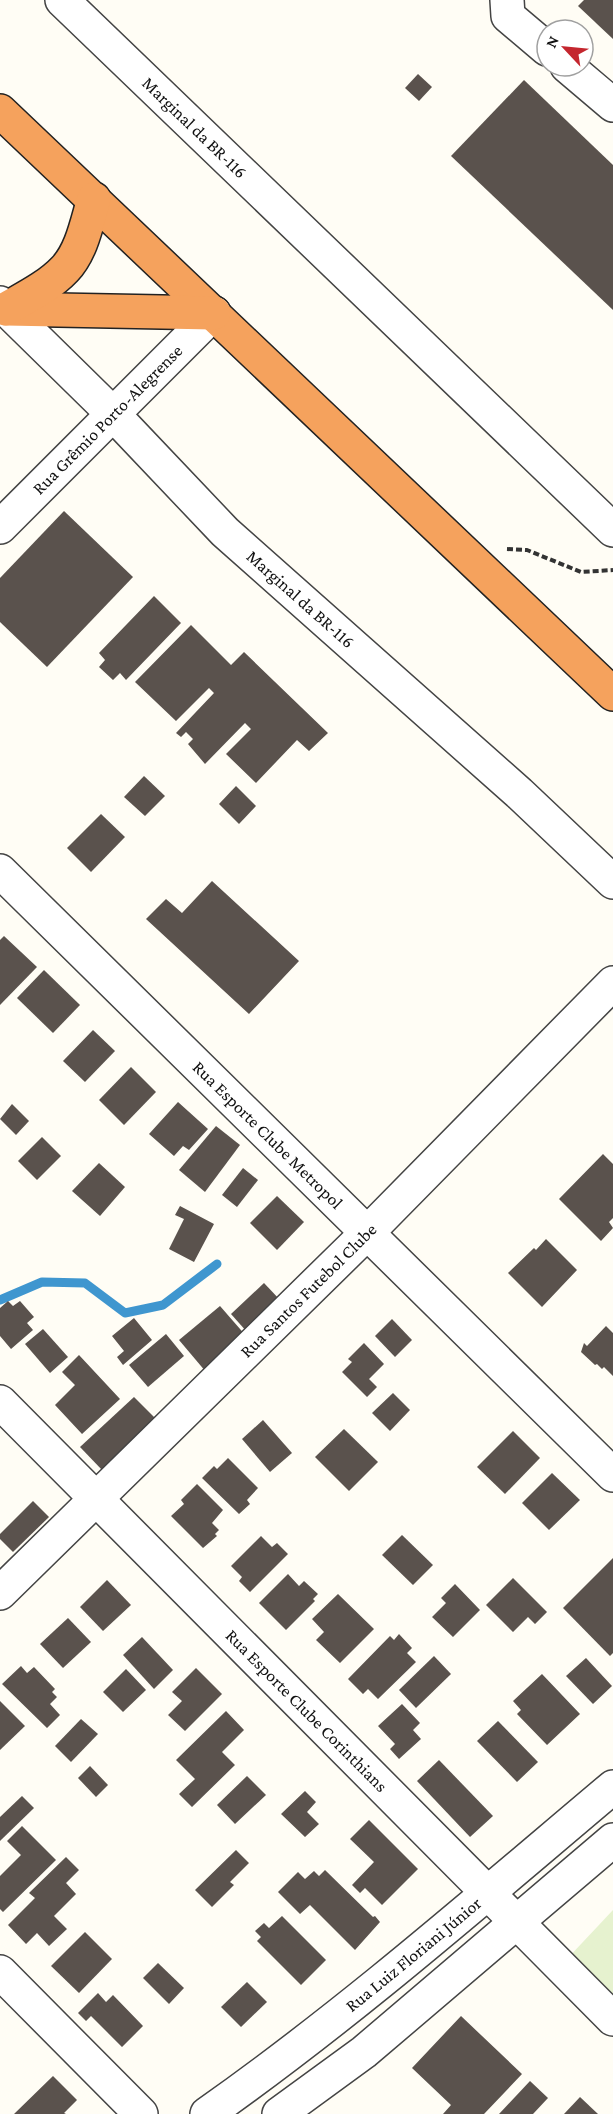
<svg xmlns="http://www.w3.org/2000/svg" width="613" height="2114" viewBox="0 0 613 2114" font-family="'Crimson Pro',serif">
  <rect width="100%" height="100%" fill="#fffdf5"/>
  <polygon fill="#e6f2cf" points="613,1910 613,2003 567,1959"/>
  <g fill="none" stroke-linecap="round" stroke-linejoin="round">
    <polyline stroke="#3f96cf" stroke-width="9" points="0,1300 42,1282 85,1283 125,1313 163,1305 217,1264"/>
  </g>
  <g fill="#5a524d">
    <polygon points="584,0 613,0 613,39 578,6"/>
    <polygon points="418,74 432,87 419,101 405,88"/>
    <polygon points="524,80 613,165 613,310 451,156"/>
    <polygon points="64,511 133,577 47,667 0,622 0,578"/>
    <polygon points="154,596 181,623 126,680 120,673 113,680 99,667 105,660 99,653"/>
    <polygon points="191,625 231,665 244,652 328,733 309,751 297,740 256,783 226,754 251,729 245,723 205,764 188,744 193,739 186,732 181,737 176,733 214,693 209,688 176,721 135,682"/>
    <polygon points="144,776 165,796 145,816 124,797"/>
    <polygon points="236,786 256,806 239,824 219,804"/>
    <polygon points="101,814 125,837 91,872 67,848"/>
    <polygon points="212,881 299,961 249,1014 146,919 166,899 182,913"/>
    <polygon points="4,936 37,967 0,1005 0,940"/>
    <polygon points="44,970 80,1005 53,1033 17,998"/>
    <polygon points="93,1030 115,1051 85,1082 63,1061"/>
    <polygon points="131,1067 156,1092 124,1125 99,1100"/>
    <polygon points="178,1102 208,1129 189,1150 183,1146 174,1156 149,1134"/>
    <polygon points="12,1104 29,1121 16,1135 0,1119"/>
    <polygon points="216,1126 240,1145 205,1192 179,1170"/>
    <polygon points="42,1137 61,1156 37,1180 18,1161"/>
    <polygon points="603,1154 613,1164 613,1218 609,1222 613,1228 601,1241 559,1199"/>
    <polygon points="99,1163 125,1187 100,1216 72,1191"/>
    <polygon points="243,1168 258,1180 237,1207 222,1195"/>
    <polygon points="277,1196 304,1222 277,1250 250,1223"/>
    <polygon points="180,1206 214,1224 194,1262 169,1249 184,1219 175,1215"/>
    <polygon points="546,1239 577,1270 542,1307 508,1273 534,1248 536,1250"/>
    <polygon points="264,1283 281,1301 247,1332 231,1314"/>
    <polygon points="8,1301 13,1306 20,1301 34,1317 27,1323 33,1330 11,1349 0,1336 0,1308"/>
    <polygon points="220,1306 247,1337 206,1372 179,1340"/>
    <polygon points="134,1318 152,1340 123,1365 117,1357 124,1351 112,1336"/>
    <polygon points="392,1319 412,1340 395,1357 375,1336"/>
    <polygon points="606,1326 613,1333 613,1376 604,1367 602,1369 597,1364 595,1365 581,1352 584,1343 587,1346"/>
    <polygon points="43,1329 68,1357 50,1373 25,1344"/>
    <polygon points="166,1334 184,1356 148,1387 129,1365"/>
    <polygon points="364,1343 384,1364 369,1379 377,1387 367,1397 342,1372 352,1362 348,1359"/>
    <polygon points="79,1355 120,1399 82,1434 55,1405 75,1385 62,1372"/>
    <polygon points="393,1393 410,1410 390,1431 372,1413"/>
    <polygon points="134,1397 156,1419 103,1471 80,1447"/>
    <polygon points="263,1420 292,1453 270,1472 242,1439"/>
    <polygon points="344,1429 378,1462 349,1491 315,1457"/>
    <polygon points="513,1431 540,1458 505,1494 477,1467"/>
    <polygon points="228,1458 258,1488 247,1500 250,1504 239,1514 202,1478 214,1466 217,1469"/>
    <polygon points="552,1473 580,1500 549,1530 522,1503"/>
    <polygon points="197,1484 223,1510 212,1523 219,1530 215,1534 217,1536 203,1548 171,1516 184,1504 181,1500"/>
    <polygon points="33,1501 49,1517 13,1552 0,1539 0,1534"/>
    <polygon points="402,1535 433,1565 413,1585 382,1555"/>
    <polygon points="261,1536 272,1547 277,1543 288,1554 250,1592 239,1581 242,1577 231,1566"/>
    <polygon points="613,1558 613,1653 610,1656 563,1608"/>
    <polygon points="288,1574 299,1586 304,1581 318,1594 313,1599 315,1601 286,1630 259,1603"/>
    <polygon points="513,1578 547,1612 535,1624 528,1617 513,1632 486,1605"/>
    <polygon points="107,1580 131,1605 103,1631 80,1607"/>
    <polygon points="455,1584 480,1610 453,1637 432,1617 446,1603 441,1598"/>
    <polygon points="338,1594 374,1629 340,1663 316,1640 324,1632 312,1619"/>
    <polygon points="68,1618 91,1642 63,1668 40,1644"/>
    <polygon points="399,1634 412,1648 407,1653 416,1662 378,1699 368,1689 363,1694 348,1679 390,1636 394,1640"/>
    <polygon points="142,1637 173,1670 154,1689 123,1655"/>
    <polygon points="434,1656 451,1674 416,1708 399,1690"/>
    <polygon points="586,1658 612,1686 593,1704 566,1676"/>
    <polygon points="21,1666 27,1673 34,1667 55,1689 52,1692 57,1697 50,1704 60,1715 47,1728 2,1684"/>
    <polygon points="196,1668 222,1694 185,1731 168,1715 182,1701 172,1692"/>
    <polygon points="126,1669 146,1690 123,1712 103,1692"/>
    <polygon points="542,1674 580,1714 547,1745 517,1714 521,1710 513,1701"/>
    <polygon points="0,1701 25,1726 0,1750"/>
    <polygon points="402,1704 420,1723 413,1730 421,1739 399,1759 390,1749 395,1744 378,1726"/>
    <polygon points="226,1711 244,1730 222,1752 235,1765 192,1807 179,1794 195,1779 176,1760"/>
    <polygon points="81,1719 98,1734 71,1762 55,1746"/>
    <polygon points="498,1721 538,1762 517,1782 477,1741"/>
    <polygon points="439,1760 493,1816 470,1837 417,1781"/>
    <polygon points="90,1766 108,1785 96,1797 78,1778"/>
    <polygon points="247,1776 266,1795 235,1824 217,1805"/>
    <polygon points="305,1791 316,1802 307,1812 319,1824 305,1837 281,1814"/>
    <polygon points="22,1796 34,1808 0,1841 0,1817"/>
    <polygon points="369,1820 418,1869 382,1905 365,1888 360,1893 352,1885 374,1862 350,1839"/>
    <polygon points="22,1826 56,1860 3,1912 0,1909 0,1876 21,1855 7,1841"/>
    <polygon points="236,1850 249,1863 230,1882 234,1885 212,1907 195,1890"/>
    <polygon points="66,1857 79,1870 66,1883 76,1894 54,1916 67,1929 49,1946 37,1933 26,1944 8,1925 35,1898 29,1893"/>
    <polygon points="325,1870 373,1917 375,1916 380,1922 355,1950 310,1905 300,1914 278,1892 298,1872 305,1879 314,1871 319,1876"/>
    <polygon points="282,1916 326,1960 301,1985 257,1941 261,1937 255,1931 264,1923 269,1928"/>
    <polygon points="85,1932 112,1959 79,1993 51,1966"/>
    <polygon points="158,1963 184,1988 169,2004 143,1978"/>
    <polygon points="247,1982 267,2002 241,2027 221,2007"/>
    <polygon points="98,1993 106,2002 113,1995 143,2026 122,2047 91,2016 86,2021 78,2013"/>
    <polygon points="461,2016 522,2074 484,2114 443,2114 451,2105 412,2068"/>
    <polygon points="53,2076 77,2100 64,2113 66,2114 14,2114"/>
    <polygon points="530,2081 548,2098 533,2114 499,2114"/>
    <polygon points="580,2097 598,2114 564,2114"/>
  </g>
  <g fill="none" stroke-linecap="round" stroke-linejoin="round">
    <g stroke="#444" stroke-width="36">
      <g id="minor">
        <path id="s1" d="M62,0L613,530"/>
        <polyline points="507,0 508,16 547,49"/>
        <polyline points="567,66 613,105"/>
        <path id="s2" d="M0,303L113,414L225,532L519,793L613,882"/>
        <path id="s3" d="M0,527L214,313"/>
        <path id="s4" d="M0,871L613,1475"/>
        <path id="s5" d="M0,1402L613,2019"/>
        <path id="s6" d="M0,1593L367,1233L613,983"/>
        <polyline points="0,1972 141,2114"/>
        <path id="s7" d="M207,2114C349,2014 480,1899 613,1787"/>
        <polyline points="279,2114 364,2052 613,1840"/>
      </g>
    </g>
    <g stroke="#222" stroke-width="36">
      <g id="highway">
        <polyline points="0,111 613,694"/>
        <polyline points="6,309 214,313"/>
        <path d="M6,309C27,297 49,286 65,269C82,251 87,222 94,199"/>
      </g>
    </g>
    <polyline stroke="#333" stroke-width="4" stroke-dasharray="6 3" stroke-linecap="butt" points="507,549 527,550 581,572 613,570"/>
    <use href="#minor" stroke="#fff" stroke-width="33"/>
    <use href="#highway" stroke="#f5a25d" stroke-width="33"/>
  </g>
  <g text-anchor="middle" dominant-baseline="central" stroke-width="6" stroke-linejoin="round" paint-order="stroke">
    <g font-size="18" fill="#111" stroke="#fff">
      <text stroke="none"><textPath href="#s1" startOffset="184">Marginal da BR-116</textPath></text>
      <text stroke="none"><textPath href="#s3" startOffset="152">Rua Grêmio Porto-Alegrense</textPath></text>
      <text stroke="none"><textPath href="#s2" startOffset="422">Marginal da BR-116</textPath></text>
      <text stroke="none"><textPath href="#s4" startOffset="376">Rua Esporte Clube Metropol</textPath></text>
      <text stroke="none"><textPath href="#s6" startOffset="432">Rua Santos Futebol Clube</textPath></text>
      <text stroke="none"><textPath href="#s5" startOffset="435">Rua Esporte Clube Corinthians</textPath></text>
      <text stroke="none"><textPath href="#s7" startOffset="261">Rua Luiz Floriani Júnior</textPath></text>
    </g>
  </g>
  <g transform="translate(565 48) rotate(296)"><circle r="28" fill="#ffffff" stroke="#a0a0a0" stroke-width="1.5"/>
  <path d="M0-4.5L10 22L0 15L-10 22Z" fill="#c4262e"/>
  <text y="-9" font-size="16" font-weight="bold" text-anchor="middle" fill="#111111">N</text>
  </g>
</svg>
